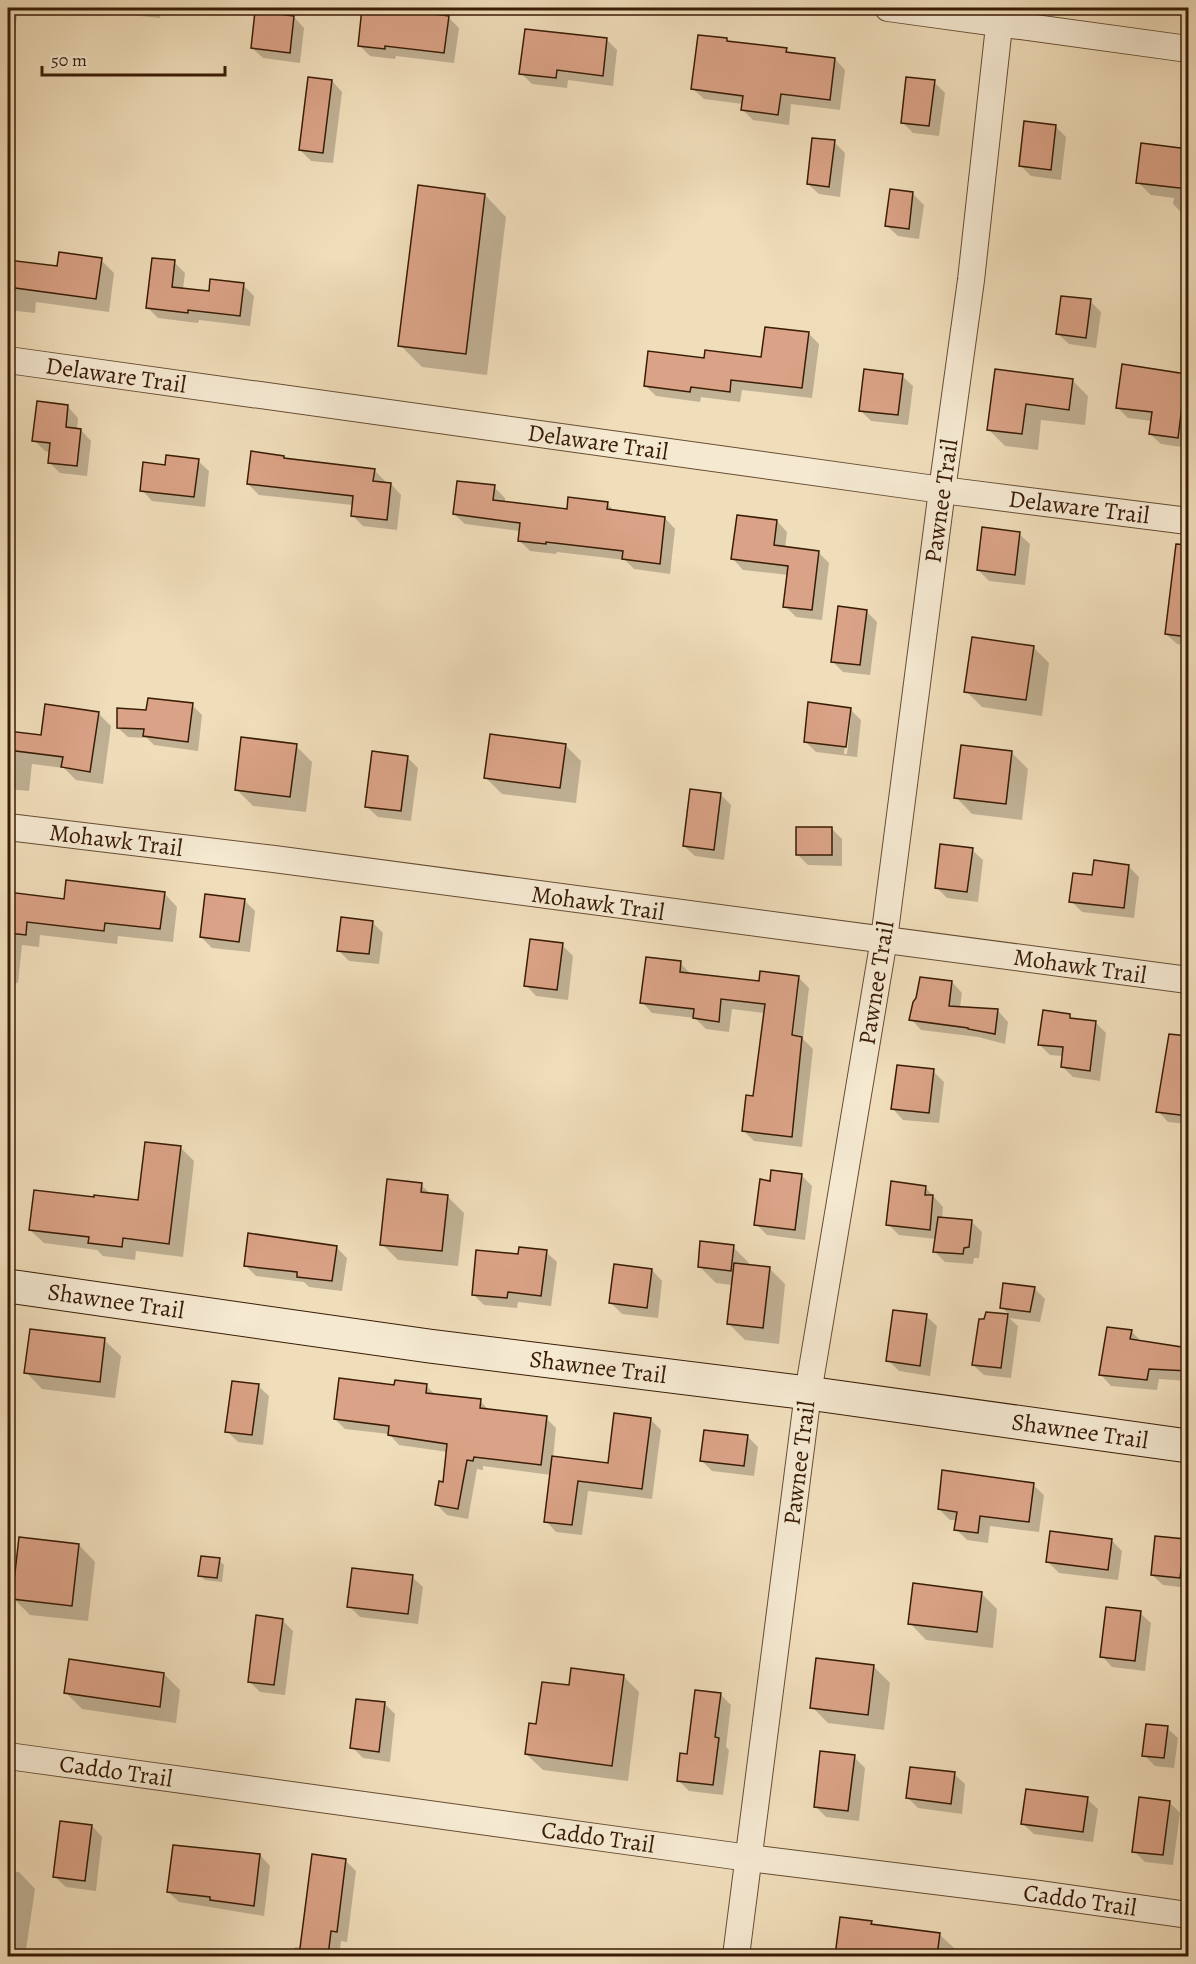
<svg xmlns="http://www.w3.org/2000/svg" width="1196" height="1964" viewBox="0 0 1196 1964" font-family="Alegreya,serif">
  <rect width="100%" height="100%" fill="#f0ddba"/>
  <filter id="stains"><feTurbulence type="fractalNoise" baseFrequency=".00333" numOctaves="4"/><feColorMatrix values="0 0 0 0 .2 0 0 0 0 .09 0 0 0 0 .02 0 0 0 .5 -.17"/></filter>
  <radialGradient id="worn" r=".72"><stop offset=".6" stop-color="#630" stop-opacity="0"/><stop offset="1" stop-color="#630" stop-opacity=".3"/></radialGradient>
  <g fill="#0003" fill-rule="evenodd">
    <polygon points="8,8 18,8 15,31 8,30"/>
    <polygon points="64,8 161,8 160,18"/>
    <polygon points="364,8 402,8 401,12 448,17 459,28 454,63 396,56 395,59 370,56 359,45"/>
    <polygon points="294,17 304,28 300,63 263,58 252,48"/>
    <polygon points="726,39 729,43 786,50 790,54 835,59 845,70 840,110 791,104 789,125 753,120 743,110 743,104 704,99 693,89"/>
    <polygon points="607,40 617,50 613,86 568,80 567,88 532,84 521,73"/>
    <polygon points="332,81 342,92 333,163 311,161 300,150"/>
    <polygon points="934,82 945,93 939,136 913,133 902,122"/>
    <polygon points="1055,126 1066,137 1061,180 1031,176 1020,165"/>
    <polygon points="834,142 845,153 840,197 819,194 808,184"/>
    <polygon points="1180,145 1188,146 1188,217 1186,217 1173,204 1174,198 1151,195 1138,182 1180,149"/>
    <polygon points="913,194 924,205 919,239 898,236 887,226"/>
    <polygon points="485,195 506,217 487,375 422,367 400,345"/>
    <polygon points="101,260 114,273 109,312 36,302 35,313 8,310 8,261 58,268"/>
    <polygon points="174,262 185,273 183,289 210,293 243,285 254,296 250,326 199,320 198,323 158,318 148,308"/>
    <polygon points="1090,301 1101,312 1096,348 1069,344 1058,334"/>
    <polygon points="808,333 819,344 812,398 742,390 740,402 701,397 700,402 656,396 645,385 706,359 762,359"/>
    <polygon points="996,371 1072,380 1088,396 1085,425 1041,420 1038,450 1005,446 989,430"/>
    <polygon points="1185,375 1188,379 1188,448 1161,444 1150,434 1152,421 1128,418 1118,408"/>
    <polygon points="902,376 913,386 908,425 871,421 860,410"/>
    <polygon points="68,407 78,418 77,430 81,430 91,441 87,476 60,473 49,462 51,452 45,451 34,440"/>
    <polygon points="284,457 286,459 374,470 385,481 384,484 391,484 401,495 397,530 363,526 352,515 353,505 259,495 248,484"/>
    <polygon points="198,461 209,471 205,507 152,501 142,490 166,467"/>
    <polygon points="494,487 505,498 505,503 568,511 607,503 615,512 665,518 675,529 670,574 634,569 625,560 557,552 556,554 530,551 519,540 520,531 465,524 454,514"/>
    <polygon points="777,521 787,532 785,548 818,552 829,563 822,620 796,617 785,606 789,575 743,570 733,559"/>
    <polygon points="1019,534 1030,544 1025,585 989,581 978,570"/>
    <polygon points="1173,581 1188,583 1188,646 1177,644 1166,634"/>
    <polygon points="866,611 877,622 870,675 843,672 832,661"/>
    <polygon points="1033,647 1049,663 1042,716 982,707 966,691"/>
    <polygon points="192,705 202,715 198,751 154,745 147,738 128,737 118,728 148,711"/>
    <path d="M850,709L861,720L857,757L816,752L805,741ZM848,716H851L847,754H844Z"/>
    <polygon points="98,713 111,726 103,784 76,780 64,768 32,764 29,791 8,789 8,732 42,737"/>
    <polygon points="565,745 581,761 576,803 502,794 486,778"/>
    <polygon points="296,746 312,762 306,812 253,806 236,789"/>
    <polygon points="1012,753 1028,769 1022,820 972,814 956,797"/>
    <polygon points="407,757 418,768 411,821 378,817 367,807"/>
    <polygon points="720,794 731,805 724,860 695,856 684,846"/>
    <polygon points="832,829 842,839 842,866 808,865 797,854"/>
    <polygon points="972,850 983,860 978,902 947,898 936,887"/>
    <polygon points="1128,866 1139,877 1134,918 1082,912 1071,901"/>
    <polygon points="8,893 65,900 164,893 177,907 173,942 118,936 117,944 40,935 39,947 22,945 18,983 8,982"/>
    <polygon points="244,900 255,911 250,952 212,948 201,937"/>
    <polygon points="372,922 383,933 379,964 349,961 338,950"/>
    <polygon points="562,945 573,956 568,1000 536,996 526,985"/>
    <path d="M680,963L691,974L760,983L798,977L809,988L803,1039L813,1049L802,1147L754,1141L743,1130L755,1098L765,1013L732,1009L729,1032L706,1029L695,1018L652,1013L642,1002ZM796,984H799L792,1043H789Z"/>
    <polygon points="952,982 962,993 960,1008 998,1011 1008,1022 1005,1044 978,1037 921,1030 911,1019"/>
    <polygon points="1070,1016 1074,1020 1095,1022 1106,1033 1100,1081 1073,1077 1062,1066 1063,1056 1050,1055 1039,1044"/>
    <polygon points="1170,1035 1188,1037 1188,1124 1168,1122 1158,1111"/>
    <polygon points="933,1071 944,1082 939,1123 903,1120 893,1109"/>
    <polygon points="181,1148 194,1161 183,1257 136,1251 135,1260 103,1256 97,1250 44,1243 30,1230 139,1202"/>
    <polygon points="801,1175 812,1186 805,1240 767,1235 756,1224 771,1182"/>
    <polygon points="421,1185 432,1195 447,1196 464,1213 458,1266 398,1260 382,1244"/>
    <polygon points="925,1187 943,1207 942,1219 971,1221 982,1232 979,1258 974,1258 973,1264 945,1262 934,1251 936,1239 899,1235 888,1224"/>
    <polygon points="336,1247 347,1258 342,1291 309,1287 304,1282 256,1276 245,1265"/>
    <polygon points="733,1247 749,1263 749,1266 769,1268 785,1284 779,1344 745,1340 729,1324 733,1285 716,1283 699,1266"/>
    <polygon points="546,1252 557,1262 551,1306 518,1302 517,1308 484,1305 473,1294 519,1256"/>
    <polygon points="652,1270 662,1281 658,1318 622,1314 611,1303"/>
    <polygon points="1034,1288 1045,1299 1040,1322 1009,1318 1018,1326 1011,1378 984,1375 973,1365 987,1314 1010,1316 1002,1307"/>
    <polygon points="926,1316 937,1326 930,1376 899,1371 888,1360"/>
    <polygon points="1131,1331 1142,1342 1186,1349 1188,1340 1188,1381 1159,1379 1157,1390 1111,1386 1101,1375"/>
    <polygon points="104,1340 121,1356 115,1398 42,1389 26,1372"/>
    <polygon points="258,1386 269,1396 263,1445 238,1442 227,1431"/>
    <polygon points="426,1386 436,1395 480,1401 490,1411 546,1418 556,1428 553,1458 609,1465 650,1419 661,1430 652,1499 588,1491 582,1535 556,1532 546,1521 551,1475 483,1466 483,1470 477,1469 468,1519 447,1515 437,1505 444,1484 448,1452 399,1445 389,1434 345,1429 335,1419 396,1387"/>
    <polygon points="747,1436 758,1447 754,1476 712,1471 701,1460"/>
    <polygon points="1033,1485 1044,1495 1039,1532 990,1526 988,1543 967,1540 956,1529 957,1520 950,1520 939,1509"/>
    <polygon points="1157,1537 1188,1541 1188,1588 1163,1585 1152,1575"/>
    <polygon points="1111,1540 1122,1551 1118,1580 1059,1573 1048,1562"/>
    <polygon points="79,1545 95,1562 88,1621 30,1615 13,1598"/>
    <polygon points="219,1560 224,1565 222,1582 205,1580 200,1575"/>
    <polygon points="412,1577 423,1587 418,1624 360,1617 349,1606"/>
    <polygon points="981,1593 997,1609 993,1648 926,1640 910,1623"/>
    <polygon points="1140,1613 1151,1623 1145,1671 1112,1667 1102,1656"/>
    <polygon points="282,1620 293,1631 285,1695 260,1692 249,1681"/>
    <polygon points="874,1667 890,1683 884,1730 828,1723 812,1707"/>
    <polygon points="164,1674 180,1690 176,1723 82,1709 66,1693"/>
    <polygon points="623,1676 639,1692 628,1781 543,1770 526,1754 537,1726"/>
    <polygon points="720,1694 731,1705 726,1747 729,1750 723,1795 689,1791 678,1780 689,1755"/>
    <polygon points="385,1704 395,1714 390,1762 363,1758 352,1747"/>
    <polygon points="1167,1728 1178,1738 1174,1768 1155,1766 1144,1755"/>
    <polygon points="854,1757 865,1768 859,1821 826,1817 815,1806"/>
    <polygon points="954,1774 965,1784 962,1814 918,1808 907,1797"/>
    <polygon points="1087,1799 1098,1809 1093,1842 1034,1834 1023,1824"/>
    <polygon points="1169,1802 1180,1813 1173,1865 1145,1862 1134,1851"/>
    <polygon points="92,1826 102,1837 96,1891 66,1887 55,1877"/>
    <polygon points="260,1855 270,1866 264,1916 179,1902 168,1892"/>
    <polygon points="345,1860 356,1871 347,1942 341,1941 339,1956 294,1956 295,1947 302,1948"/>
    <polygon points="8,1871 19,1872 35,1889 25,1956 8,1956"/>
    <polygon points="841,1919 871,1922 874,1926 939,1934 954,1948 958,1949 965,1956 836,1956"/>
  </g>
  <g fill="#daa286" stroke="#391c05" stroke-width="1.5">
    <polygon points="362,8 390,8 449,16 444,53 385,46 385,49 358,46"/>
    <polygon points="255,11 294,16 290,53 251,48"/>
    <polygon points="525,29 607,38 603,76 557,70 556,78 519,74"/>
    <polygon points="698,35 727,38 727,41 787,48 786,52 835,58 830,100 781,94 778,115 741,110 743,96 691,89"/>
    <polygon points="308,77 332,80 323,153 299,150"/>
    <polygon points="906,77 935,80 929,126 901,123"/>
    <polygon points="1024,121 1056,125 1051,170 1019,166"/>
    <polygon points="812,138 835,140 829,187 807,184"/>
    <polygon points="1141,143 1188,149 1188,189 1136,183"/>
    <polygon points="418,185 485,194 466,354 398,346"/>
    <polygon points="890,189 913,192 909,229 885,226"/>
    <polygon points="59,252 102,258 96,299 8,287 8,260 57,266"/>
    <polygon points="152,258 175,260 172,287 209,291 210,279 244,283 240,316 188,310 188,313 146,308"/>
    <polygon points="1061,296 1091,299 1086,338 1056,334"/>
    <polygon points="765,327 809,332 802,388 731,380 730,392 691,387 690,392 644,386 648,351 704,358 705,350 761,357"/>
    <polygon points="1122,364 1186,374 1178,438 1149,434 1152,412 1116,408"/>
    <polygon points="864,369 903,374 898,415 859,411"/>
    <polygon points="995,369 1073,379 1069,410 1026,404 1022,434 987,430"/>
    <polygon points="37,401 68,405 66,427 81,429 77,466 48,463 50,443 32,441"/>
    <polygon points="251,451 284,456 284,458 375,469 373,481 391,483 387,520 351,516 353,496 247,484"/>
    <polygon points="166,455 199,459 194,497 140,491 143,462 165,465"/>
    <polygon points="457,481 495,485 493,500 567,509 568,497 608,502 607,509 665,517 660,564 622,559 623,551 546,542 546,544 518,541 520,523 453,514"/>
    <polygon points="737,515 777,520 774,545 819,551 812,610 783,607 788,566 731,559"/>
    <polygon points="982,527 1020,532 1015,575 977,570"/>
    <polygon points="1176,544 1188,545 1188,637 1165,634"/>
    <polygon points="838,606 867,610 860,665 831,662"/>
    <polygon points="972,637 1034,646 1026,700 964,692"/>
    <polygon points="148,698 193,703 188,742 143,736 144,729 117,728 117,708 146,710"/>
    <polygon points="808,702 851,708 846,747 804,742"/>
    <polygon points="45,704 99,712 90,772 61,767 63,757 8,750 8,731 41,735"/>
    <polygon points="490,734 566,744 560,788 484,778"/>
    <polygon points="241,737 297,744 290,797 235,790"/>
    <polygon points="961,745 1012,751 1006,804 954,798"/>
    <polygon points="372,751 408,756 401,811 365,807"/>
    <polygon points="690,789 721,793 714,850 683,846"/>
    <rect x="796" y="827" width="36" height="28"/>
    <polygon points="940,844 973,848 967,892 935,888"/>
    <polygon points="1094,860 1129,865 1124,908 1069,902 1073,873 1092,875"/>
    <polygon points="66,880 165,892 160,929 105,923 104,931 27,922 26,935 8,933 8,892 64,899"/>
    <polygon points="205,894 245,899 239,942 200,937"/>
    <polygon points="341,917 373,921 369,954 337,951"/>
    <polygon points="530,939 563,943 557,990 524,986"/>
    <polygon points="646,957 681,961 680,972 759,981 760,971 799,976 792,1035 802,1037 792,1137 742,1131 746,1095 753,1096 765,1004 721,999 719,1022 693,1018 694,1009 640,1003"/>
    <polygon points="920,977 952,981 949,1006 998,1009 995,1034 968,1029 968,1028 909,1020 913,1002 916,998"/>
    <polygon points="1043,1010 1070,1014 1070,1018 1096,1021 1090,1071 1061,1067 1063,1047 1038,1045"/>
    <polygon points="1169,1034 1188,1036 1188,1116 1156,1112"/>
    <polygon points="897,1065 934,1069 929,1113 891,1109"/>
    <polygon points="145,1142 181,1146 169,1244 123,1238 122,1247 88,1243 89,1237 29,1230 34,1190 94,1197 94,1195 138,1200"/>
    <polygon points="771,1170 802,1174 795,1230 754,1225 760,1179 770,1181"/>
    <polygon points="387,1179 422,1183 421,1192 448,1195 442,1251 380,1245"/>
    <polygon points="891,1181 926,1186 925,1195 933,1195 930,1230 886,1225"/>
    <polygon points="938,1217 972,1220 969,1247 964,1248 963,1254 933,1252"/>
    <polygon points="248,1233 337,1246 332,1281 297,1277 297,1272 244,1266"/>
    <polygon points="700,1241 734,1245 731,1271 698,1267"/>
    <polygon points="519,1247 547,1250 541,1296 508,1292 507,1298 472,1295 476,1250 518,1254"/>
    <polygon points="734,1263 770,1267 763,1328 727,1324"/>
    <polygon points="614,1264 652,1269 647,1308 609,1303"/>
    <polygon points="1003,1283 1035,1287 1030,1312 1000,1308"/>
    <polygon points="893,1310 927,1314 920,1366 886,1361"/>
    <polygon points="986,1312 1008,1314 1001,1368 972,1365 979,1319 984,1319"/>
    <polygon points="1107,1327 1132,1330 1130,1339 1188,1348 1188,1371 1149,1369 1147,1380 1099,1375"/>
    <polygon points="30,1329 105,1338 100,1382 24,1373"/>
    <polygon points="339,1378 394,1385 395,1380 427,1384 426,1393 481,1399 480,1408 547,1416 541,1465 474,1457 473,1461 467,1460 458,1509 435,1505 439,1481 443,1482 447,1444 388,1435 389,1426 334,1419"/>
    <polygon points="232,1381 259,1384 252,1435 225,1432"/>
    <polygon points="614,1413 651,1418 642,1489 578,1481 572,1525 544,1522 552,1456 608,1463"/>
    <polygon points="704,1430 748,1435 744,1466 700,1461"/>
    <polygon points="942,1470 1034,1483 1029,1522 980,1516 978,1533 954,1530 957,1512 938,1509"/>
    <polygon points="1050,1531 1112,1539 1108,1570 1046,1562"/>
    <polygon points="1155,1536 1185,1539 1180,1578 1151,1575"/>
    <polygon points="19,1537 79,1544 72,1606 12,1599"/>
    <polygon points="201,1556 220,1558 217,1578 198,1576"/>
    <polygon points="352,1568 413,1575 408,1614 347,1607"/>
    <polygon points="913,1583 982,1592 977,1632 908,1624"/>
    <polygon points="1106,1607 1141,1611 1135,1661 1100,1657"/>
    <polygon points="256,1615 283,1619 274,1685 248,1682"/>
    <polygon points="816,1658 874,1665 868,1715 810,1708"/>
    <polygon points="69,1659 164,1673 160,1707 64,1693"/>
    <polygon points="571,1668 624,1675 612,1766 525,1754 529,1723 536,1724 542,1682 569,1685"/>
    <polygon points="695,1690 721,1693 715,1737 719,1738 713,1785 677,1781 680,1753 687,1754"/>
    <polygon points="356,1699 385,1702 379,1752 350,1748"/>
    <polygon points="1146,1724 1168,1726 1164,1758 1142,1756"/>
    <polygon points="820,1751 855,1755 848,1811 814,1807"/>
    <polygon points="910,1767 955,1772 951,1804 906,1798"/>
    <polygon points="1026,1789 1088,1797 1083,1832 1021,1824"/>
    <polygon points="1139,1797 1170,1801 1163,1855 1132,1852"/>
    <polygon points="60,1821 92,1825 85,1881 53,1877"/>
    <polygon points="173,1845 260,1854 254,1906 210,1900 210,1897 167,1892"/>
    <polygon points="312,1854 346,1859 337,1932 331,1931 328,1956 299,1956"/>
    <polygon points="840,1917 872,1921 871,1924 940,1933 937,1956 835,1956"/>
  </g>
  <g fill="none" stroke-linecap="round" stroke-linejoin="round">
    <g stroke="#674c32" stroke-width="28">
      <g id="street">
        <polyline points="888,8 1188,49"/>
        <polyline points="8,360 942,490 1188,521"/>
        <polyline points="8,827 274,859 1188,980"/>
        <polyline points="8,1756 749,1858 1039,1894 1188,1915"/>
        <polyline points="736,1956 808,1393 884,939 942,490 971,280 1001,8"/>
      </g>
    </g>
    <g stroke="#391c05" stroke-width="35">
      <polyline id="secondary" points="8,1286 429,1346 808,1393 1188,1446"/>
    </g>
    <use href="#street" stroke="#f5e9d2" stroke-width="26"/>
    <use href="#secondary" stroke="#f5e9d2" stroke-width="33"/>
  </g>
  <g text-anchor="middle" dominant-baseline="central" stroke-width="4.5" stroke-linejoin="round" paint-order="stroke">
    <g font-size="24" fill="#391c05" stroke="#f5e9d2">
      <text transform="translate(116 375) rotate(8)">Delaware Trail</text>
      <text transform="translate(598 442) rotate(8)">Delaware Trail</text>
      <text transform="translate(941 501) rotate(-82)">Pawnee Trail</text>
      <text transform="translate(1079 507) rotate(7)">Delaware Trail</text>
      <text transform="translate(116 840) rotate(7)">Mohawk Trail</text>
      <text transform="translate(598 903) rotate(8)">Mohawk Trail</text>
      <text transform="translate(1080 966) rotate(8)">Mohawk Trail</text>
      <text transform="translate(876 983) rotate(-81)">Pawnee Trail</text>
      <text transform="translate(116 1301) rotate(8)">Shawnee Trail</text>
      <text transform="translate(598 1367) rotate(7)">Shawnee Trail</text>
      <text transform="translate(1080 1431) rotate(8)">Shawnee Trail</text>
      <text transform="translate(799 1463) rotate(-83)">Pawnee Trail</text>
      <text transform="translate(116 1771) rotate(8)">Caddo Trail</text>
      <text transform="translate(598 1837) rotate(8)">Caddo Trail</text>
      <text transform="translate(1080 1900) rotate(8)">Caddo Trail</text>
    </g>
  </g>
  <rect width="1196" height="1964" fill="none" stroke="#f0ddba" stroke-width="30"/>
  <rect x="9" y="9" width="1178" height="1946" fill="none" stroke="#391c05" stroke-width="3"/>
  <rect x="15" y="15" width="1166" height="1934" fill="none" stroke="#391c05" stroke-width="1.5"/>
  <path d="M42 66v9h183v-9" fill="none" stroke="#391c05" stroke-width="3"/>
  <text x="51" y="66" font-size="18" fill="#391c05" stroke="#f5e9d2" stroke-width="4.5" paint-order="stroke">50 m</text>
  <rect width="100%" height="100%" filter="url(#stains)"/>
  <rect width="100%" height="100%" fill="url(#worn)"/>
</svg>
